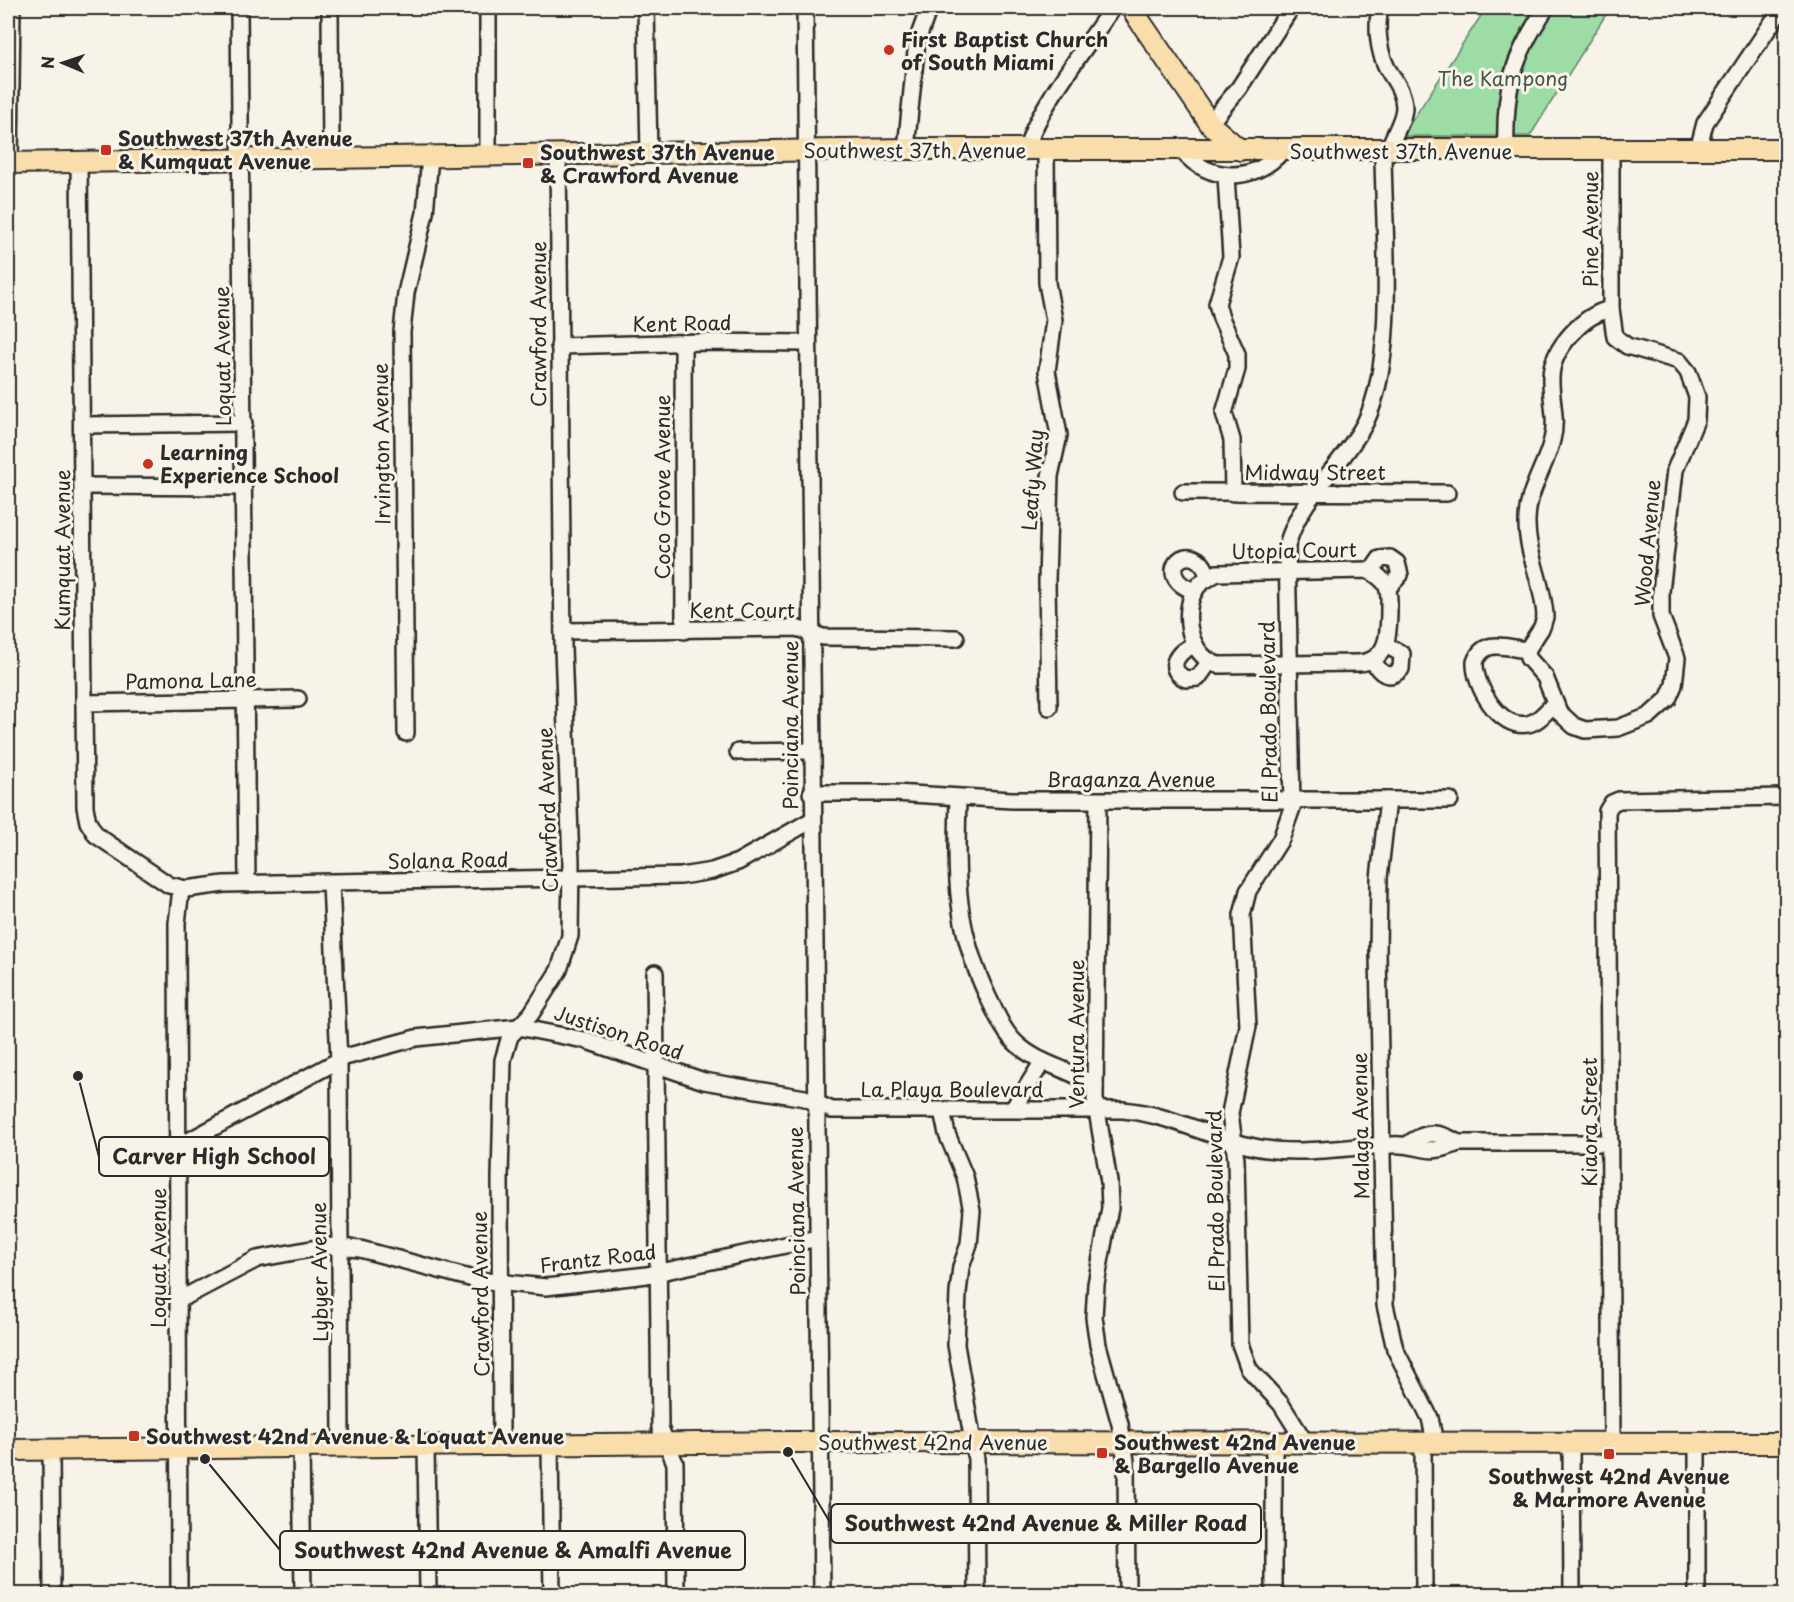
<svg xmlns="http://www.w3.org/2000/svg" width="1794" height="1602" viewBox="0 0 1794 1602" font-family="'Playpen Sans',sans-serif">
  <rect width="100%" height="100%" fill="#f7f3e8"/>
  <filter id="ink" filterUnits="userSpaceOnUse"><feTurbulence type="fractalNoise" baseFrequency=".0167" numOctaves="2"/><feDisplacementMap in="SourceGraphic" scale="12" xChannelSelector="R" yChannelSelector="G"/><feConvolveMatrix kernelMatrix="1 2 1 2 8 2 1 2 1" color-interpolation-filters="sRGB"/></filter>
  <g filter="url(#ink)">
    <polygon fill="#9ddca5" stroke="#648468" stroke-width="1.5" points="1486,8 1610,8 1530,136 1402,136"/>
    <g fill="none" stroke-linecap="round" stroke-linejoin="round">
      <g stroke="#2b2b2b" stroke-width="20">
        <g id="minor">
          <polyline points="239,8 247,884"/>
          <polyline points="330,8 331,158"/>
          <polyline points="488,8 488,155"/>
          <polyline points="646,8 649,153"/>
          <polyline points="805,8 822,1594"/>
          <path d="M1380,8C1376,27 1378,50 1387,68C1394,80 1404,92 1404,107C1404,121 1392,137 1388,151"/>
          <polyline points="1210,123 1239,88 1291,8"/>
          <polyline points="906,149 917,41 929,8"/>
          <path d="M1028,149C1031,116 1092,40 1112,8"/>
          <polyline points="1046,149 1047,283 1054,320 1047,371 1059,435 1050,476 1047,581 1049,707"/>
          <path d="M1182,150C1208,183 1255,183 1282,151"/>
          <path d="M1506,150C1504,90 1512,58 1546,8"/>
          <polyline points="1698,150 1705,123 1782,8"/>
          <polyline points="79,162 85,807 88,822 96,835 169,885 186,889 224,884 681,876 712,871 738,862 812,820"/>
          <polyline points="10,163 12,8"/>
          <polyline points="1226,176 1231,257 1217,304 1221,318 1237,354 1237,369 1224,413 1232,440 1233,493"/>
          <polyline points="683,343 684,631"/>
          <polyline points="559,346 704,342 807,343"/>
          <polyline points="82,425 244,423"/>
          <polyline points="82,486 243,487"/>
          <polyline points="1183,492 1447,493"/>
          <path d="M1367,570C1374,573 1382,578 1386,585C1390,592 1389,601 1389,608C1389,632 1389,662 1358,663L1219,665C1189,658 1180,611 1197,587C1202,581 1210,577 1217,573Z"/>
          <polyline points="1371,572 1380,559 1390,558 1397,563 1400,575 1388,588"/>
          <path d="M1195,591C1147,576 1194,530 1209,578"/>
          <polyline points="563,631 796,628 823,637 956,638"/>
          <path d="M1195,645C1178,651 1164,668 1186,679L1198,678L1210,661"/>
          <polyline points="1527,650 1528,658 1545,677 1559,712 1574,726 1585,730 1618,728 1649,716 1668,699 1674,685 1677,658 1661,616 1661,592 1675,470 1696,420 1697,397 1688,372 1679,361 1627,346 1615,337 1611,309 1611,150"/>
          <path d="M1527,650L1542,627L1545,617C1544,585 1527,555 1527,523C1526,492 1545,469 1552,440C1558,419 1550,398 1551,377C1552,348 1584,314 1611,309"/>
          <path d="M1527,650C1507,648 1484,637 1475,662C1474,686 1500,730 1528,724C1539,722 1546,711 1554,704"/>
          <path d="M1373,660C1379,673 1389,681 1401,669L1402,654L1386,645"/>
          <polyline points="84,703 298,699"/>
          <polyline points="406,733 402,332 406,293 425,213 430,157"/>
          <polyline points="738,752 811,751"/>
          <polyline points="811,793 894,793 1012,800 1450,800"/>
          <path d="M958,798C956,876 954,927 989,999C997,1015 1004,1033 1018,1045C1040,1065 1071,1069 1095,1086"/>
          <polyline points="1388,800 1379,878 1378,953 1385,1305 1395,1349 1430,1418 1435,1442"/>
          <polyline points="1098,801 1095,1099 1109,1182 1110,1208 1096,1284 1094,1317 1098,1345 1120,1424 1126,1461 1127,1594"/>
          <polyline points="331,883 339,1061 341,1446"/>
          <polyline points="655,973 660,1428 675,1463 676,1594"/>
          <polyline points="1013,1109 1043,1061"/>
          <polyline points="942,1111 947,1134 965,1177 972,1211 969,1244 961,1267 958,1293 956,1345 976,1459 977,1594"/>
          <polyline points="1458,1143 1610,1143"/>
          <path d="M179,1146L345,1057L416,1038L518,1027L584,1040L704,1081L805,1098L832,1110H1123C1167,1114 1203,1134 1246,1145C1294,1158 1344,1146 1392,1145C1424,1143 1423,1158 1458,1143C1438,1131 1426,1130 1407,1145"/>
          <polyline points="179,1300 257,1259 327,1246 360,1249 477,1280 546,1287 647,1275 818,1238"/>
          <polyline points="1274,1442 1274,1594"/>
          <path d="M1305,1442L1281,1404L1249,1369L1240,1344L1236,1160L1230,1113L1248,1026L1242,915L1248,891L1281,839L1292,808L1287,546C1300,496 1342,467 1365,423C1398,357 1383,226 1383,151"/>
          <polyline points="1423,1442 1424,1594"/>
          <polyline points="1571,1442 1572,1594"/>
          <polyline points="1612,1443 1607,811 1612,803 1619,800 1786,797"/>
          <polyline points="1697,1443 1697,1594"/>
          <polyline points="426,1445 428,1594"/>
          <polyline points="501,1445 500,1177 503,1060 510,1036 531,1014 559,970 570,936 571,862 563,648 558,154"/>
          <polyline points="550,1445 552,1594"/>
          <polyline points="301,1446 303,1594"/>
          <polyline points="51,1450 52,1594"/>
          <polyline points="179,1594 177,923 181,889"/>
        </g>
      </g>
      <g stroke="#2b2b2b" stroke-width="24">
        <g id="major">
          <polyline points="1131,8 1211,125 1240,150"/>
          <polyline points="8,163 906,149 1786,149"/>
          <polyline points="8,1450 788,1442 1786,1443"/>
        </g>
      </g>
      <use href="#minor" stroke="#f7f3e8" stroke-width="15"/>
      <use href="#major" stroke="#f9deab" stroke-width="20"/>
    </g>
  </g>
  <g fill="#c8321e" stroke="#f7f3e8" stroke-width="2">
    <circle cx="889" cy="50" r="6"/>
    <rect x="100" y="144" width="12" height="12" rx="3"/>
    <rect x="522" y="157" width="12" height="12" rx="3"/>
    <circle cx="148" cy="464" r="6"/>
    <rect x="128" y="1430" width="12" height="12" rx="3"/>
    <rect x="1096" y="1447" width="12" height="12" rx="3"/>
    <rect x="1603" y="1448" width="12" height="12" rx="3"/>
  </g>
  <g text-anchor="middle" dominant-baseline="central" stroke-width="6" stroke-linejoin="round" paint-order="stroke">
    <g font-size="20" font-weight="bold" fill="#2b2b2b" stroke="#f7f3e8" text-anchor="start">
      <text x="901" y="39">First Baptist Church<tspan x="901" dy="23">of South Miami</tspan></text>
      <text x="118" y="138">Southwest 37th Avenue<tspan x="118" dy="23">&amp; Kumquat Avenue</tspan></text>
      <text x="540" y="152">Southwest 37th Avenue<tspan x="540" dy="23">&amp; Crawford Avenue</tspan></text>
      <text x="160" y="452">Learning<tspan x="160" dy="23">Experience School</tspan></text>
      <text x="146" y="1436">Southwest 42nd Avenue &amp; Loquat Avenue</text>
      <text x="1114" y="1442">Southwest 42nd Avenue<tspan x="1114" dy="23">&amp; Bargello Avenue</tspan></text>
      <text x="1609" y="1476" text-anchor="middle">Southwest 42nd Avenue<tspan x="1609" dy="23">&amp; Marmore Avenue</tspan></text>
    </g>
    <g font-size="20" fill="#48574a" stroke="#f7f3e8">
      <text x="1503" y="78">The Kampong</text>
    </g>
    <g font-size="20" fill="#2b2b2b" stroke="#f7f3e8">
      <text x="915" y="150">Southwest 37th Avenue</text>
      <text x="1401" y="151">Southwest 37th Avenue</text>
      <text transform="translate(1590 229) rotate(-90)">Pine Avenue</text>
      <text transform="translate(682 323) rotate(-1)">Kent Road</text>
      <text transform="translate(538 324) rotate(-90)">Crawford Avenue</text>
      <text transform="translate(222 356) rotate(-91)">Loquat Avenue</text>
      <text transform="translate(381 444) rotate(-91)">Irvington Avenue</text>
      <text x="1315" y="472">Midway Street</text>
      <text transform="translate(1032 480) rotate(-86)">Leafy Way</text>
      <text transform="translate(662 487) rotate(-90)">Coco Grove Avenue</text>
      <text transform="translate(1647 543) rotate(-85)">Wood Avenue</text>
      <text transform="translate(62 550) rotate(-90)">Kumquat Avenue</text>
      <text transform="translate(1294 550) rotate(-1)">Utopia Court</text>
      <text x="742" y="610">Kent Court</text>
      <text transform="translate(191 680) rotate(-1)">Pamona Lane</text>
      <text transform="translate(1268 712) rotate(-91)">El Prado Boulevard</text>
      <text transform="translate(790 725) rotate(-90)">Poinciana Avenue</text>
      <text x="1131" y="779">Braganza Avenue</text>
      <text transform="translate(547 810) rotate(-92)">Crawford Avenue</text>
      <text transform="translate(448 860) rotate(-1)">Solana Road</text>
      <text transform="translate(619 1032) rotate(18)">Justison Road</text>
      <text transform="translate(1076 1034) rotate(-90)">Ventura Avenue</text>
      <text x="952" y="1089">La Playa Boulevard</text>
      <text transform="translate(1589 1122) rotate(-90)">Kiaora Street</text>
      <text transform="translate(1360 1126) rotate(-91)">Malaga Avenue</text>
      <text transform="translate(1215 1201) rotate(-91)">El Prado Boulevard</text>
      <text transform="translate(796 1211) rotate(-91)">Poinciana Avenue</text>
      <text transform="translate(158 1258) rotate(-90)">Loquat Avenue</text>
      <text transform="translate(598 1258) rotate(-7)">Frantz Road</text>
      <text transform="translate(319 1272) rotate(-91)">Lybyer Avenue</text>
      <text transform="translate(480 1294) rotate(-91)">Crawford Avenue</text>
      <text x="933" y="1442">Southwest 42nd Avenue</text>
    </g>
  </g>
  <path fill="none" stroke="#2b2b2b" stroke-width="2" d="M78 1076L99 1157M788 1452L831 1524M205 1459L280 1550"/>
  <g fill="#2b2b2b" stroke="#f7f3e8" stroke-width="2">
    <circle cx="78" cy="1076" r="6"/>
    <circle cx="788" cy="1452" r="6"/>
    <circle cx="205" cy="1459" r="6"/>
  </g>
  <g fill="#f7f3e8" stroke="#2b2b2b" stroke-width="2">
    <rect x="99" y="1137" width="230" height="39" rx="6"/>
    <rect x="831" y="1504" width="430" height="39" rx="6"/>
    <rect x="280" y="1531" width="465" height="39" rx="6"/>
  </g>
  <g font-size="21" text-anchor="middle" font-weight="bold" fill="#2b2b2b">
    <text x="214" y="1164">Carver High School</text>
    <text x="1046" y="1531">Southwest 42nd Avenue &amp; Miller Road</text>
    <text x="513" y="1558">Southwest 42nd Avenue &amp; Amalfi Avenue</text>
  </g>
  <rect width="1794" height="1602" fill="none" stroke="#f7f3e8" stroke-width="30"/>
  <rect x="15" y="15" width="1764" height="1572" fill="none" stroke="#2b2b2b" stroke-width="2" filter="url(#ink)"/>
  <g transform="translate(63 63) rotate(272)" stroke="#f7f3e8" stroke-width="4.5" paint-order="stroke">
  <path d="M0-4.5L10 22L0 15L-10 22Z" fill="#2b2b2b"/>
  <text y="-9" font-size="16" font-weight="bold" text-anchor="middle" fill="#2b2b2b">N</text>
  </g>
</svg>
